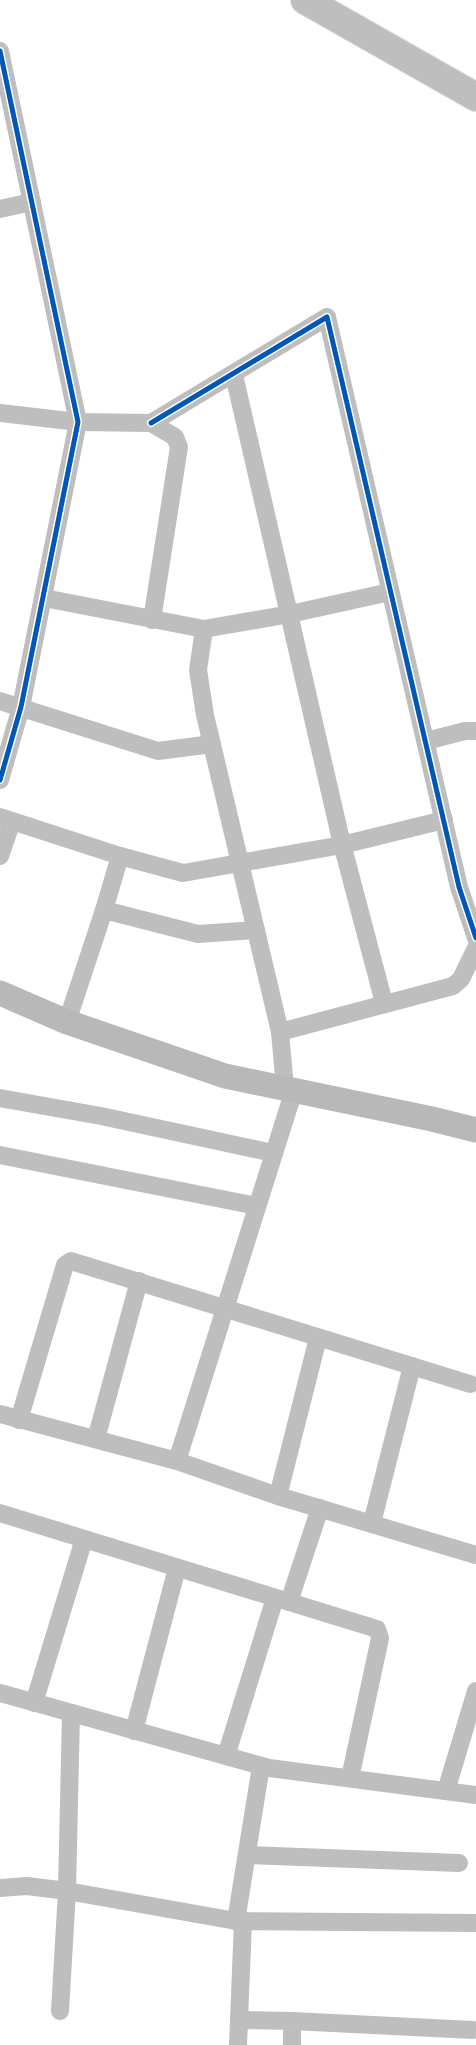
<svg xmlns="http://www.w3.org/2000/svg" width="476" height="2045" viewBox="0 0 476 2045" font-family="Barlow,sans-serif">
  <rect width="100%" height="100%" fill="#fff"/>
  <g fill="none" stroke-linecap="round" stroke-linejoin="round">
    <g stroke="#dbdbdb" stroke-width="30">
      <polyline id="primary" points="305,0 476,97"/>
    </g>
    <g stroke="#bebebe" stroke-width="18">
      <polyline points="0,51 78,422 21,707 0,780"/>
      <polyline points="0,209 32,202"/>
      <polyline points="234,375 341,840 384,1003"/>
      <polyline points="0,413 78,422 151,423 175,437 179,447 152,620"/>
      <polyline points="151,423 327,317 459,887 476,938"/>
      <polyline points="44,598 204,629 290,614 390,592"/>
      <polyline points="204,629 198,670 205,715 280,1032 285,1088"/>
      <polyline points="0,701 158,751 212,744"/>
      <polyline points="426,741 465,731 476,731"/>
      <polyline points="0,817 120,856 183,873 342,845 444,820"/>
      <polyline points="0,856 12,821"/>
      <polyline points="104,910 198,934 256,930"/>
      <polyline points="67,1022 104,910 120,856"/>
      <polyline points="280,1032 453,986 461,979 476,948"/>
      <polyline points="0,1098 101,1116 273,1153"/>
      <polyline points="0,1155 257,1206"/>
      <polyline points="0,1414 177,1461 278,1496 476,1555"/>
      <polyline points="19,1420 65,1265 71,1261 470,1384"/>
      <polyline points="96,1439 139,1281"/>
      <polyline points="177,1461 294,1090"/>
      <polyline points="278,1496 318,1338"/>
      <polyline points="0,1513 377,1629 380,1638 350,1778"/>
      <polyline points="372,1523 412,1366"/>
      <polyline points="289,1602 320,1508"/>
      <polyline points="0,1693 269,1768 476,1795"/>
      <polyline points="34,1703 84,1539"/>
      <polyline points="134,1731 177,1568"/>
      <polyline points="226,1756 275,1598"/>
      <polyline points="446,1791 476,1691"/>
      <polyline points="247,1855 459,1863"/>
      <polyline points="0,1888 27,1886 67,1891 236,1921 476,1923"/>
      <polyline points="236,1921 261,1766"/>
      <polyline points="60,2011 67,1891 71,1713"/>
      <polyline points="239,2020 292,2021 292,2045"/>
      <polyline points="292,2021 473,2030"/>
      <polyline points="238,2045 243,1921"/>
    </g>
    <polyline stroke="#b8b8b8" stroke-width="25" points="0,993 67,1022 225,1076 432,1119 476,1130"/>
    <use href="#primary" stroke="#bebebe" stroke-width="28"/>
    <g stroke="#fff" stroke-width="8">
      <g id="cycleway">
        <polyline points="0,51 78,422 21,707 0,780"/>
        <polyline points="151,423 327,317 459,887 476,938"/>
      </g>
    </g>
    <use href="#cycleway" stroke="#0057b8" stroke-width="5"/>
  </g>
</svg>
